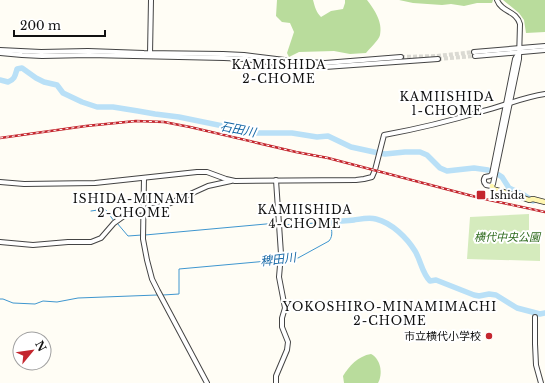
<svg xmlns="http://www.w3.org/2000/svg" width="545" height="383" viewBox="0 0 545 383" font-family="'Libre Baskerville','Noto Sans JP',serif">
  <rect width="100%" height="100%" fill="#fffdf5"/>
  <polygon fill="#d5ebbd" points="529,214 529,233 540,233 540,261 467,259 470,217"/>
  <g fill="#b9dc9c">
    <path d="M277,0H313C315,7 316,12 321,17L331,11L343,9L345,3V0H367C374,9 383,22 380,35C379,40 370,48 366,53L350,54L334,51L299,52L289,57L287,53L294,32L290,23L282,22L276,16Z"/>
    <polygon points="399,0 493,0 492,3 477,3 464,6 451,4 442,5 413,3"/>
    <polygon points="503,0 545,0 545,32 526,33 524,20 519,13"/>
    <path d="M371,354C381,359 383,374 378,383H344L343,376C349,366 358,356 371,354Z"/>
  </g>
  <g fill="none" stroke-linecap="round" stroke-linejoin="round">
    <g stroke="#3f96cf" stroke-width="1">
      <polyline points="91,211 105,209 114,221"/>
      <polyline points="117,223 128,236 142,235"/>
      <path d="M280,224L286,225L330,222C331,228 334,235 329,241L298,258L282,260"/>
      <polyline points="145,235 277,223"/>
      <polyline points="163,295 179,294 179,269 279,260"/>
      <polyline points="0,299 3,299 13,303 35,304 43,301 57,302 78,298 157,295"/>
    </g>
    <g stroke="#b9e0f7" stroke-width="5.5">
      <path d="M0,80L8,82C15,79 15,76 17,69L22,68L36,78L44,82L57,85L63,93L82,102L97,107H113L138,111L155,114L179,117L257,133H292L317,137L328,136L351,147L374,152L385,154L405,152H420L427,155L440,168L447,171L474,168L488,170"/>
      <polyline points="499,175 502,177 509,188 524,195 533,201"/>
      <path d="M330,222C338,221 346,221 354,220C361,219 369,217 376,219C392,223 407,238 415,251C421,261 422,273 430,281L436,280L474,295L479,296L489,294L496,295L517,308L540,314L545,313"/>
    </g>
    <g stroke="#dbdad3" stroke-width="4" stroke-dasharray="4 2" stroke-linecap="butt">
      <polyline points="401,57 437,56 474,52"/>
      <polyline points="438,59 475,56"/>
    </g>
    <g stroke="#444" stroke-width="6">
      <g id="tertiary">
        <path d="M497,0C502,13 516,10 520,24L519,59L493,184L491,186L486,185C484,183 483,180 485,177L490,176L492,174L515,59L519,52"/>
        <polyline points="0,50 41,52 88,51 144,53 223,54 244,55 293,61 325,63 401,57"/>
        <polyline points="474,52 545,46"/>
        <polyline points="0,53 22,55 42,56 89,55 224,58 245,59 293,65 325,67 438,59"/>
        <polyline points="150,54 151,0"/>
        <polyline points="475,56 545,50"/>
        <polyline points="144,178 143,239 147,260 152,279 158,291 207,383"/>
        <path d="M0,182L24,184L95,183L197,172H207L226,179L235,181L356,180L364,179L372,177L375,170L384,135C417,129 450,121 483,111C503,106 524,97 545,94"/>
        <polyline points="0,242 33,245 68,242 91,242 101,238 114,223 128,213 166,205 208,186 231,181"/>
        <polyline points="535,317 535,344 536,365 541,383"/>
        <polyline points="276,383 276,376 287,350 288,342 282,327 282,318 285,308 279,277 281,254 276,180"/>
      </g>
    </g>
    <g stroke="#333" stroke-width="6">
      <polyline id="secondary" points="492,186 493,189 496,190 518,196 529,200 533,199 545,202"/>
    </g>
    <use href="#tertiary" stroke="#fff" stroke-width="4"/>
    <use href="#secondary" stroke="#fff6b0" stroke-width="4.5"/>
    <g stroke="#c4262e" stroke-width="2.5">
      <polyline id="rail" points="0,138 86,126 136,121 164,122 190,127 296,152 328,158 480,198 545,212"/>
    </g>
    <use href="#rail" stroke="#fff" stroke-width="1" stroke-dasharray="3" stroke-linecap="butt"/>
  </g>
  <g fill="#c4262e" stroke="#fff" stroke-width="1.5">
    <rect x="476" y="190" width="10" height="10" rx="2"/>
    <circle cx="489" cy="336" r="4"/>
  </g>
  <g text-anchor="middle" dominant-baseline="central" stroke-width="4" stroke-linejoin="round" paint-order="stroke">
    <g font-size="11" fill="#111" stroke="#fff" text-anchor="start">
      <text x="490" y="195">Ishida</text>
      <text x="481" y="336" text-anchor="end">市立横代小学校</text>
    </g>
    <g font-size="11" font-style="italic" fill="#2f6b1f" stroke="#fff">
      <text x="507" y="237">横代中央公園</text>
    </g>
    <g font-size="12" letter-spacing="1" fill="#111" stroke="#fff">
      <text x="279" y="64">KAMIISHIDA<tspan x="279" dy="14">2-CHOME</tspan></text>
      <text x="447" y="96">KAMIISHIDA<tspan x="447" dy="14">1-CHOME</tspan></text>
      <text x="134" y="198">ISHIDA-MINAMI<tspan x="134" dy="14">2-CHOME</tspan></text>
      <text x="305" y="209">KAMIISHIDA<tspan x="305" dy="14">4-CHOME</tspan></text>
      <text x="390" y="306">YOKOSHIRO-MINAMIMACHI<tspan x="390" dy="14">2-CHOME</tspan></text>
    </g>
    <g font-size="12" font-style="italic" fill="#1768a6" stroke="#fff">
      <text transform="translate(238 129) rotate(11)">石田川</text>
      <text transform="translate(278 259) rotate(-7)">稗田川</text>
    </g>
  </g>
  <g transform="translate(32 351) rotate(61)"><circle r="19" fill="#ffffff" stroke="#a0a0a0"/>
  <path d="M0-3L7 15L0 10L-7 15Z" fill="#c4262e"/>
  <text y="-6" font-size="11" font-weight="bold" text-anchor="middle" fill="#111111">N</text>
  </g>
  <path d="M14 30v6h91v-6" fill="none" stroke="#111111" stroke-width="2"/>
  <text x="20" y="30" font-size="12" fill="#111111" stroke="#ffffff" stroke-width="3" paint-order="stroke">200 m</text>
</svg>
